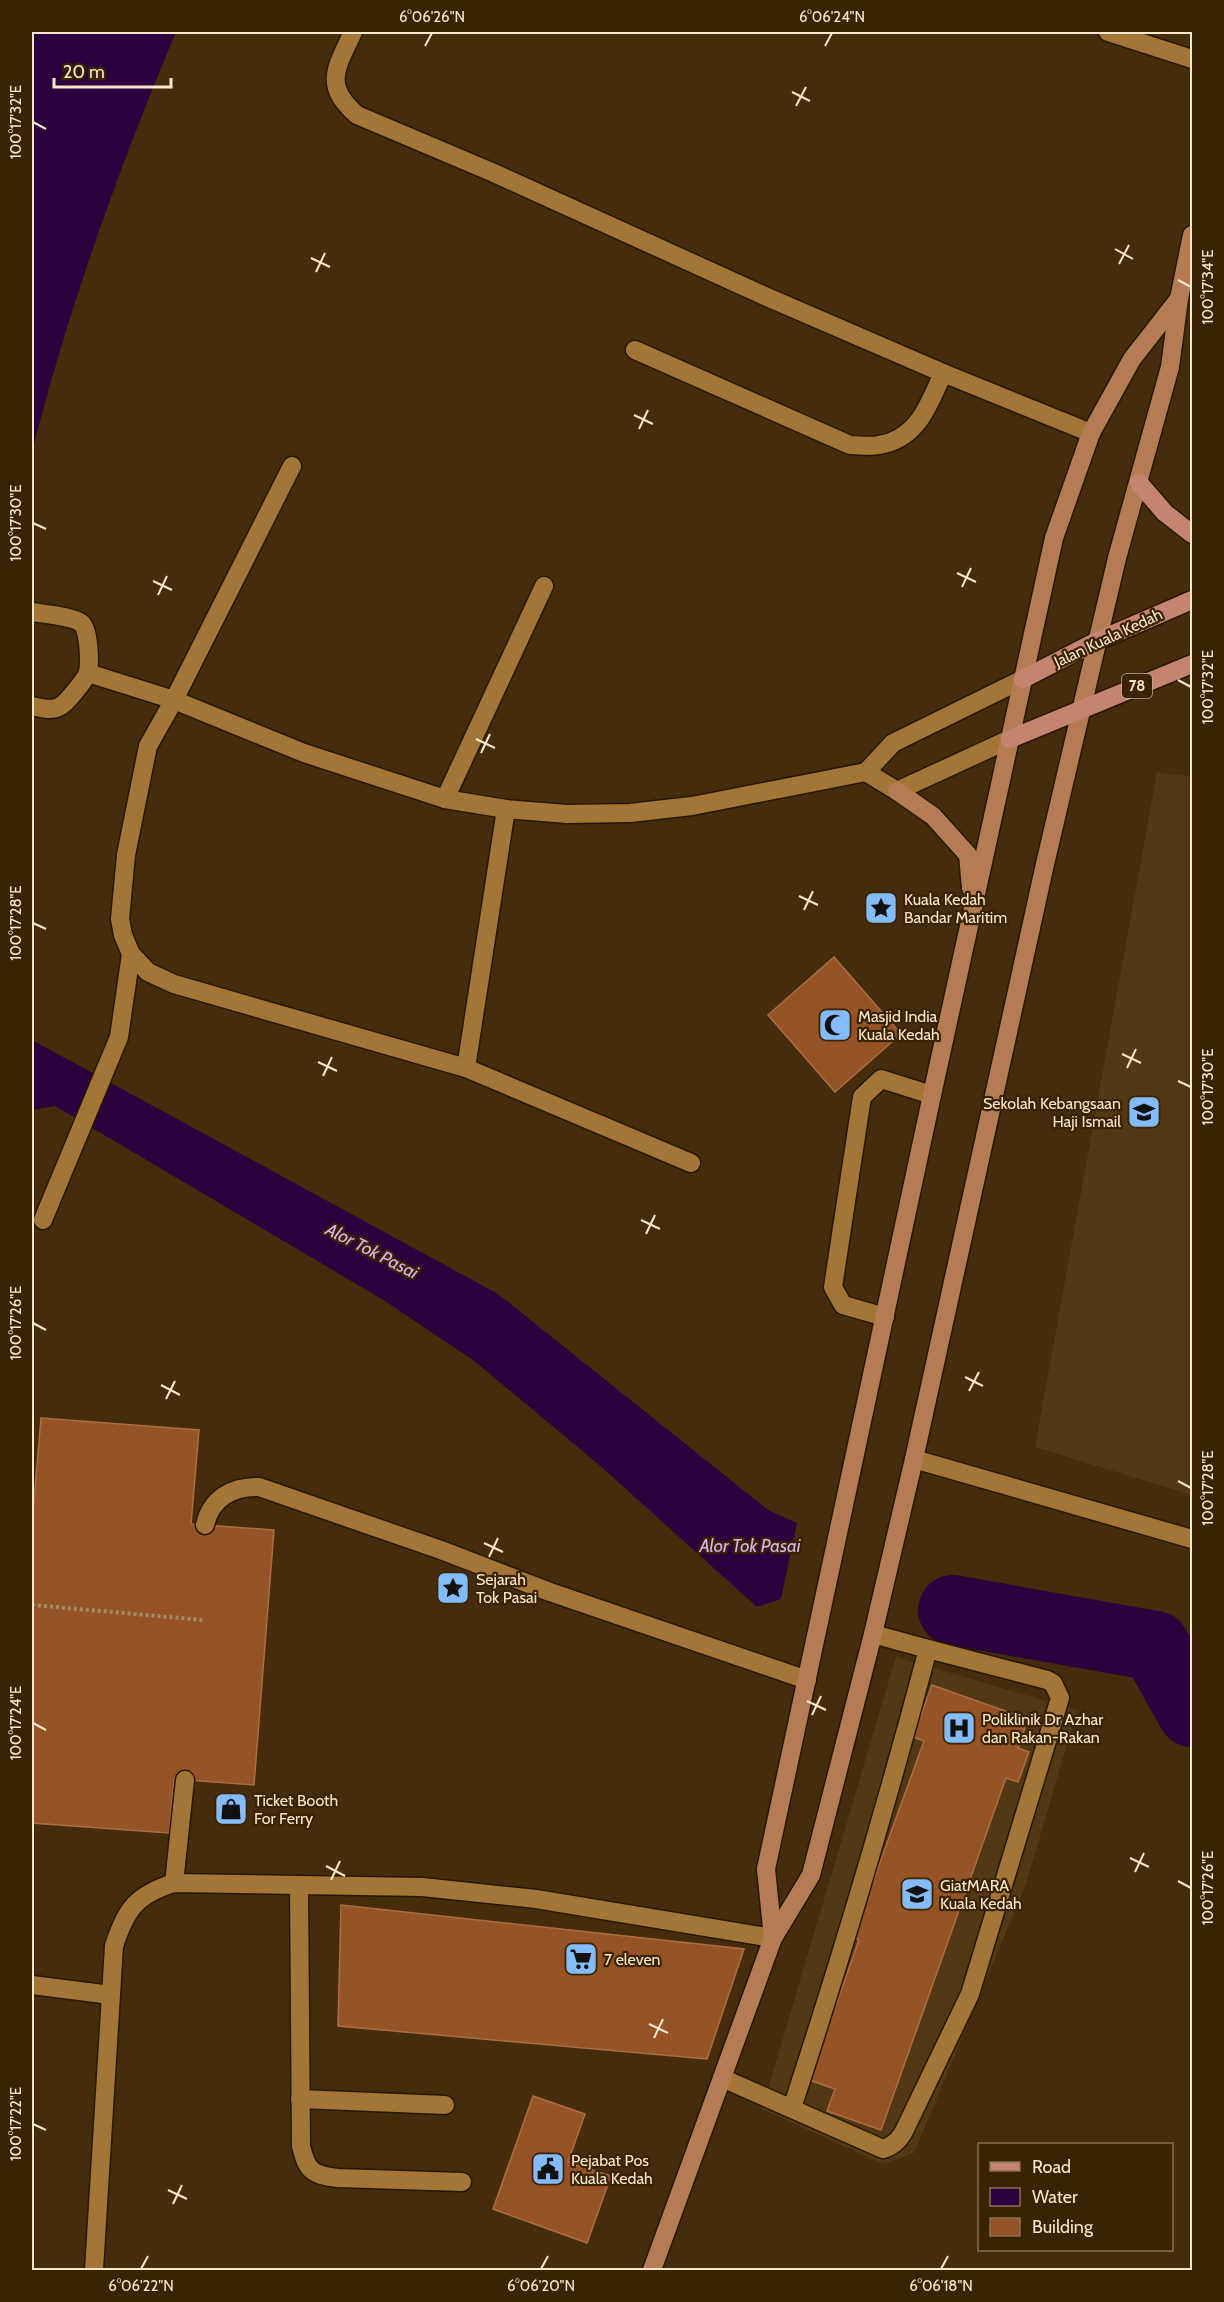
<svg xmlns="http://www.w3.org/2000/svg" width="1224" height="2302" viewBox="0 0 1224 2302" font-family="Cabin,sans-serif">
  <rect width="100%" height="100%" fill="#452d0b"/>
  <g fill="#533913">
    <polygon points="1157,772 1192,777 1192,1495 1035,1447"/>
    <polygon points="896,1657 1077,1710 1026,1884 914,2153 883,2164 762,2109"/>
  </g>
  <g fill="#2c023e">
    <path d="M32,32H176C119,168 68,309 32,452Z"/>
    <polygon points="32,1040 498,1294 768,1510 797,1523 781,1599 757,1607 597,1463 473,1360 385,1301 55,1106 32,1110"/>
  </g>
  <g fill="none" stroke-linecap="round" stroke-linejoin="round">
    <polyline stroke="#2c023e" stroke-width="70" points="953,1610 1155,1646 1192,1712"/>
  </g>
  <g fill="#965325" stroke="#ad6e46" stroke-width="1.5">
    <polygon points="834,957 901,1034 835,1092 768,1015"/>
    <polygon points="41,1418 199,1430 191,1524 274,1530 254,1785 174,1779 169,1833 32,1823 32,1512 33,1512"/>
    <polygon points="932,1685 1028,1719 1018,1748 1029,1752 1018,1782 1006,1778 881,2130 827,2111 835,2089 809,2080 859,1940 853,1937 924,1741 913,1737"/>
    <polygon points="341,1905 744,1949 707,2059 338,2026"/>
    <polygon points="533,2096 585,2114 568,2162 611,2176 587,2243 493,2209"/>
  </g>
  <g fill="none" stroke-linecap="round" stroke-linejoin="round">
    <g stroke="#261704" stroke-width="21">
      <g id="lane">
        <path d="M635,350L850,445C860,445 870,447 879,445C918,439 929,404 943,373"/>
        <polyline points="292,466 174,700 148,746 126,855 120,919 123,935 131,954 148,972 174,984 466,1068 691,1163"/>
        <path d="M32,612C44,614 72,616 81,623C89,628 90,662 88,672C86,679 66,704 59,707C51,711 40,708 32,706"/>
        <polyline points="88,673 174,700 304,753 445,799 506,809 567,814 630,813 692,806 866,772"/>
        <polyline points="445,799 544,586"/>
        <polyline points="466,1068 506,809"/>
        <polyline points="43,1220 119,1037 131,954"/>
        <polyline points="885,1317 843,1305 833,1287 862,1097 881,1079 932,1095"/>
        <path d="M205,1525C211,1498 233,1486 259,1487L441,1550L550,1592L807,1680"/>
        <polyline points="174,1883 185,1780"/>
        <path d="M299,1885L301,2146C307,2171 312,2175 338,2178L462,2182"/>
        <polyline points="32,1985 111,1995"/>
        <path d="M722,2078L883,2149C895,2146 902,2137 907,2125L970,1994L1060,1698L1053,1683L1047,1680L928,1649"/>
        <polyline points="300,2099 445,2105"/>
        <path d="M792,2108C842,1956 887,1803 928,1649L873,1634"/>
      </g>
    </g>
    <g stroke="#261704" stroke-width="21">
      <g id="street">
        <path d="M353,32C337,67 322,85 357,115L494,173L767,297L943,373L1091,433"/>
        <polyline points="1108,32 1192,59"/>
        <polyline points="1010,739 897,791 866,772 893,743 1023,679"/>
        <polyline points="914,1459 1192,1539"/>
        <path d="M94,2270L114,1946C126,1909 136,1895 174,1883L422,1887L536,1899L773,1938"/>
      </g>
    </g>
    <g stroke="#261704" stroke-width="21">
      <g id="secondary">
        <polyline points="897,791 933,816 968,855 971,888"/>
        <polyline points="773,1938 766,1869 932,1095 1054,538 1091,433 1132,359 1178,300"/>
        <polyline points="652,2270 773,1938 811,1875 873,1634 914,1459 1045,864 1117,558 1170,367 1179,299 1192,235"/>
      </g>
    </g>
    <g stroke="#261704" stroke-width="21">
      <g id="primary">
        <polyline points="1139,483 1165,513 1192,534"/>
        <polyline points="1023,679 1097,641 1192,600"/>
        <polyline points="1010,739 1192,664"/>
      </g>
    </g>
    <polyline stroke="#a08a6d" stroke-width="4" stroke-dasharray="3 3" stroke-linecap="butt" points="32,1605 203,1620"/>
    <use href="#lane" stroke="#a37536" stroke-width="18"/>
    <use href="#street" stroke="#a37536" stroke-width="18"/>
    <use href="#secondary" stroke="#b47c53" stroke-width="18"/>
    <use href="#primary" stroke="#c58470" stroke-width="18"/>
  </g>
  <path fill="none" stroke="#fbe7ce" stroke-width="2" d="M425,46L432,33M825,46L832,33M792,92L810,101M796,106L806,87M33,122L46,129M1115,249L1133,259M311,258L330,267M1119,264L1129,245M316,272L325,253M1178,280L1191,287M634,415L653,424M639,429L648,410M33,523L46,529M957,573L976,582M153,581L172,590M962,587L971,568M158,595L167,576M1178,680L1191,687M476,739L495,748M481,753L490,734M799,896L818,905M804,910L813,891M33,923L46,929M1122,1054L1141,1063M318,1062L337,1071M1127,1068L1136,1049M323,1076L332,1057M1178,1081L1191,1087M641,1220L660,1229M646,1234L655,1215M33,1323L46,1330M965,1377L983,1386M161,1385L180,1395M969,1391L979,1372M166,1399L175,1381M1178,1481L1191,1488M484,1543L503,1552M489,1557L498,1538M807,1701L826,1710M812,1715L821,1696M33,1723L46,1730M1130,1858L1149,1867M326,1866L345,1876M1135,1872L1144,1853M331,1880L340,1861M1178,1881L1191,1888M649,2024L668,2033M654,2038L663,2019M33,2124L46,2130M168,2190L187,2199M173,2204L182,2185M141,2269L148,2256M541,2269L548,2256M941,2269L948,2256"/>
  <defs>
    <g id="sight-square" transform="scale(1.725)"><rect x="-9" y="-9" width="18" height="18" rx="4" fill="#84bcfb" stroke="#3a2301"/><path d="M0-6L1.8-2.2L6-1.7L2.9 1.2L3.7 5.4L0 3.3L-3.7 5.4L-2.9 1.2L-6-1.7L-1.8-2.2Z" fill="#111"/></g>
    <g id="mosque-square" transform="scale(1.725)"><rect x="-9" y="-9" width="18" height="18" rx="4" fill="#84bcfb" stroke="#3a2301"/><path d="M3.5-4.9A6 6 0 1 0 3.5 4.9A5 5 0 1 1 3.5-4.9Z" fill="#111"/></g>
    <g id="school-square" transform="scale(1.725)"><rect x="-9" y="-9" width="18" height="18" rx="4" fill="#84bcfb" stroke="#3a2301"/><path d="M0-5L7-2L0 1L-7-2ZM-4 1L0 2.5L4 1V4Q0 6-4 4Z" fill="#111"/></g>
    <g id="hospital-square" transform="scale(1.725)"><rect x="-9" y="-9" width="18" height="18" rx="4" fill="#84bcfb" stroke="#3a2301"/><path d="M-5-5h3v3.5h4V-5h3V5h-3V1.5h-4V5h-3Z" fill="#111"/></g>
    <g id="shop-square" transform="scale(1.725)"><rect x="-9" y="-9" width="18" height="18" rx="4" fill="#84bcfb" stroke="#3a2301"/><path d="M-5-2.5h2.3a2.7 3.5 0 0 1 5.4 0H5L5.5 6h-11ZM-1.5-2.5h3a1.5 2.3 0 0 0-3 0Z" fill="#111"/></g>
    <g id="university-square" transform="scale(1.725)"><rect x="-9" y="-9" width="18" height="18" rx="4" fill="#84bcfb" stroke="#3a2301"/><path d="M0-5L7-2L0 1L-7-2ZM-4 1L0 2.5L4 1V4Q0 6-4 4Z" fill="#111"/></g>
    <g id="supermarket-square" transform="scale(1.725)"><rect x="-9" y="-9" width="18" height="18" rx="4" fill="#84bcfb" stroke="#3a2301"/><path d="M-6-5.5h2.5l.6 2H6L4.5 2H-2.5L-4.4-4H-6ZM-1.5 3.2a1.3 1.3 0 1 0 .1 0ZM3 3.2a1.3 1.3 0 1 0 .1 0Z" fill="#111"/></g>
    <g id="civic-square" transform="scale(1.725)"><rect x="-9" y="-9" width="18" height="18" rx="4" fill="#84bcfb" stroke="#3a2301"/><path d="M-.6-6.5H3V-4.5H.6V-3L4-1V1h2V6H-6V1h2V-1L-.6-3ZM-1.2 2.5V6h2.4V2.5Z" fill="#111"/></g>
  </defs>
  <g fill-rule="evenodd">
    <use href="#sight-square" x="881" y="908"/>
    <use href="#mosque-square" x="835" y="1025"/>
    <use href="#school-square" x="1144" y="1112"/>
    <use href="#sight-square" x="453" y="1588"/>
    <use href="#hospital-square" x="959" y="1728"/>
    <use href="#shop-square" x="231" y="1809"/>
    <use href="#university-square" x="917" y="1894"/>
    <use href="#supermarket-square" x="581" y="1959"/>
    <use href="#civic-square" x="548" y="2169"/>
  </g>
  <g text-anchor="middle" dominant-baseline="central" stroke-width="4.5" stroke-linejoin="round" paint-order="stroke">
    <rect fill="#3a2301" stroke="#c1ac90" stroke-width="1.5" x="1122" y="674" width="30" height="24" rx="4.5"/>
    <g font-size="15" font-weight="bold" fill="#fbe7ce">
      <text x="1137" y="686">78</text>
    </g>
    <g font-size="16" fill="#fbe7ce" stroke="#3a2301">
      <text transform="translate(1108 638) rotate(-25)">Jalan Kuala Kedah</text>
    </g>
    <g font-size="16" fill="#fbe7ce" stroke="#3a2301" text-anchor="start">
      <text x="904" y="899">Kuala Kedah<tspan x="904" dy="18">Bandar Maritim</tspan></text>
      <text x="858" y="1016">Masjid India<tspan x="858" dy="18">Kuala Kedah</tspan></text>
      <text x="1121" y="1103" text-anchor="end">Sekolah Kebangsaan<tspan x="1121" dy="18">Haji Ismail</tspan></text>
      <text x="476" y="1579">Sejarah<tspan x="476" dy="18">Tok Pasai</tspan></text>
      <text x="982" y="1719">Poliklinik Dr Azhar<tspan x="982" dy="18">dan Rakan-Rakan</tspan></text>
      <text x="254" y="1800">Ticket Booth<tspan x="254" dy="18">For Ferry</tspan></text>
      <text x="940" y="1885">GiatMARA<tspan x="940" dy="18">Kuala Kedah</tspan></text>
      <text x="604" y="1959">7 eleven</text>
      <text x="571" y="2160">Pejabat Pos<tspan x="571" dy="18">Kuala Kedah</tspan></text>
    </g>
    <g font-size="18" font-style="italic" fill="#dbb3f4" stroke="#3a2301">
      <text transform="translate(372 1251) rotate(27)">Alor Tok Pasai</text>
      <text x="750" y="1546">Alor Tok Pasai</text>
    </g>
  </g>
  <rect width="1224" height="2302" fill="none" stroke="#3a2301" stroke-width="66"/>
  <rect x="978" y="2143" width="195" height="108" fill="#3a2301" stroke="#877153" stroke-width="1.5"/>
  <rect x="990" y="2162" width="30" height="9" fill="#c58470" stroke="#877153" stroke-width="1.5"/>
  <text x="1032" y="2173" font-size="18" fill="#fbe7ce">Road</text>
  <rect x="990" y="2188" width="30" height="18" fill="#2c023e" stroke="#877153" stroke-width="1.5"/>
  <text x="1032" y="2203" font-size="18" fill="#fbe7ce">Water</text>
  <rect x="990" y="2218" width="30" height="18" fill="#965325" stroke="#877153" stroke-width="1.5"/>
  <text x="1032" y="2233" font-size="18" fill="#fbe7ce">Building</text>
  <path d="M54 78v9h117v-9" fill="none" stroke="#fbe7ce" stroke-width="3"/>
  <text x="63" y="78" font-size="18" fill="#fbe7ce" stroke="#3a2301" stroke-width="4.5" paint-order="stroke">20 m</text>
  <rect x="33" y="33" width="1158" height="2236" fill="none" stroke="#fbe7ce" stroke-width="2"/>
  <g font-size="15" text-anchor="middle" fill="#fbe7ce">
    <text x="432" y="22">6°06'26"N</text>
    <text x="832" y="22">6°06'24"N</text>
    <text transform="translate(16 122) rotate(-90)" y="5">100°17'32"E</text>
    <text transform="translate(1208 287) rotate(-90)" y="5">100°17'34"E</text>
    <text transform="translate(16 523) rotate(-90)" y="5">100°17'30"E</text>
    <text transform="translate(1208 687) rotate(-90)" y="5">100°17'32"E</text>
    <text transform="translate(16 923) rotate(-90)" y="5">100°17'28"E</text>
    <text transform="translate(1208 1087) rotate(-90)" y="5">100°17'30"E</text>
    <text transform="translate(16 1323) rotate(-90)" y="5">100°17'26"E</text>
    <text transform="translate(1208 1488) rotate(-90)" y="5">100°17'28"E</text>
    <text transform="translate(16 1723) rotate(-90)" y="5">100°17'24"E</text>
    <text transform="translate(1208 1888) rotate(-90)" y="5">100°17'26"E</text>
    <text transform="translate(16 2124) rotate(-90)" y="5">100°17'22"E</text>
    <text x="141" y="2291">6°06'22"N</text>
    <text x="541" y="2291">6°06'20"N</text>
    <text x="941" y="2291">6°06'18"N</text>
  </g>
</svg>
